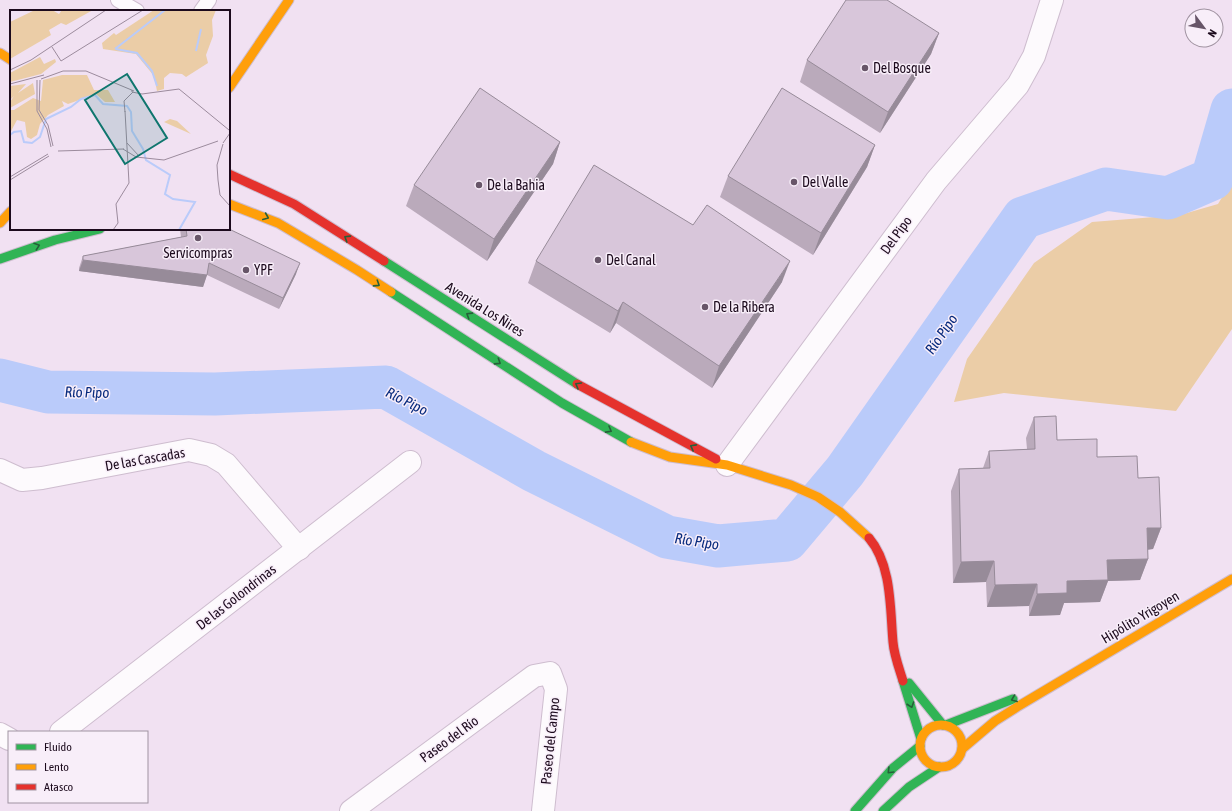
<svg xmlns="http://www.w3.org/2000/svg" width="1232" height="811" viewBox="0 0 1232 811" font-family="'Asap Condensed',sans-serif">
  <rect width="100%" height="100%" fill="#f1e1f2"/>
  <polygon fill="#ebcda7" points="1232,181 1232,329 1176,411 1004,393 954,402 967,359 1034,263 1092,222 1180,215 1218,204"/>
  <g fill="none" stroke-linecap="round" stroke-linejoin="round">
    <polyline stroke="#bacbfa" stroke-width="43" points="0,380 48,392 215,394 386,387 534,471 667,537 718,546 787,540 845,471 1023,218 1106,189 1168,198 1212,179 1232,110"/>
    <g stroke="#cebdcf" stroke-width="16">
      <g id="lane">
        <polyline points="118,0 137,11"/>
        <polyline points="201,11 209,0"/>
      </g>
    </g>
    <g stroke="#cebdcf" stroke-width="24">
      <g id="street">
        <polyline points="727,465 936,181 1018,85 1034,56 1052,0"/>
        <polyline points="0,470 22,480 42,478 189,450 211,455 226,464 299,549"/>
        <polyline points="61,732 410,462"/>
        <polyline points="0,734 9,739"/>
        <polyline points="351,811 534,676 550,673 556,689 543,811"/>
      </g>
    </g>
    <g stroke="#cebdcf" stroke-width="11">
      <g id="fast">
        <polyline points="0,259 55,240 100,229"/>
        <polyline points="384,261 577,384"/>
        <polyline points="391,292 562,403 631,442"/>
        <polyline points="903,681 921,739"/>
        <polyline points="909,683 943,725"/>
        <polyline points="946,725 1013,699"/>
        <polyline points="855,811 893,768 920,746"/>
        <polyline points="883,811 909,787 939,767"/>
      </g>
    </g>
    <g stroke="#cebdcf" stroke-width="11">
      <g id="slow">
        <polyline points="0,53 11,60"/>
        <polyline points="229,88 289,0"/>
        <polyline points="229,204 278,223 357,270 391,292"/>
        <polyline points="0,223 11,211"/>
        <polyline points="631,442 670,457 727,465 791,485 818,497 840,512 869,538"/>
        <circle cx="941" cy="746" r="21"/>
        <polyline points="962,749 995,721 1017,707 1232,579"/>
      </g>
    </g>
    <g stroke="#cebdcf" stroke-width="11">
      <g id="jam">
        <polyline points="229,174 294,204 384,261"/>
        <polyline points="577,384 716,459"/>
        <path d="M869,538C892,565 890,609 893,642C894,655 899,668 903,681"/>
      </g>
    </g>
    <use href="#lane" stroke="#fdfafd" stroke-width="14"/>
    <use href="#street" stroke="#fdfafd" stroke-width="22"/>
    <use href="#fast" stroke="#30b455" stroke-width="9"/>
    <use href="#slow" stroke="#ff9f0a" stroke-width="9"/>
    <use href="#jam" stroke="#e5322d" stroke-width="9"/>
  </g>
  <g fill="#baaabb">
    <polygon points="939,33 931,54 880,133 800,82 807,60"/>
    <polygon points="560,142 553,164 487,261 406,206 414,185"/>
    <polygon points="875,145 867,167 813,255 720,197 728,176"/>
    <polygon points="180,229 229,229 296,274 279,309 207,275 203,287 79,271 79,268 83,256 181,237"/>
    <polygon points="536,261 782,282 712,388 616,323 610,333 528,283"/>
    <polygon points="1034,417 1057,440 1097,457 1138,478 1161,528 1153,549 1148,550 1148,559 1140,580 1108,581 1100,602 1064,603 1060,615 1029,616 1029,606 987,607 986,582 953,583 951,491 959,469 983,468 989,451 1027,449 1026,438"/>
  </g>
  <g fill="#978b99">
    <polygon points="939,33 931,54 880,133 888,112"/>
    <polygon points="560,142 553,164 487,261 494,239"/>
    <polygon points="875,145 867,167 813,255 821,233"/>
    <polygon points="83,260 207,275 203,287 79,271"/>
    <polygon points="790,261 782,282 712,388 719,366"/>
    <polygon points="300,263 296,274 279,309 283,298"/>
    <polygon points="623,302 616,323 610,333 618,311"/>
    <polygon points="1147,528 1161,528 1153,549 1139,550"/>
    <polygon points="1148,559 1140,580 1108,581 1100,602 1064,603 1060,615 1029,616 1037,594 1067,581 1107,560"/>
    <polygon points="994,561 986,582 953,583 961,562"/>
    <polygon points="1037,584 1029,606 987,607 995,585"/>
  </g>
  <g fill="#d8c6da" stroke="#978b99">
    <polygon points="846,0 887,0 939,33 888,112 807,60"/>
    <polygon points="480,88 560,142 494,239 414,185"/>
    <polygon points="782,88 875,145 821,233 728,176"/>
    <polygon points="594,165 693,225 707,205 790,261 719,366 623,302 618,311 536,261"/>
    <polygon points="186,229 229,229 300,263 283,298 209,263 207,275 83,260 83,256 187,236"/>
    <polygon points="1056,416 1057,440 1097,439 1097,457 1137,456 1138,478 1159,477 1161,528 1147,528 1148,559 1107,560 1108,580 1067,581 1067,593 1037,594 1037,584 995,585 994,561 961,562 959,469 990,468 989,451 1035,449 1034,417"/>
  </g>
  <defs><path id="oneway-chevron" d="M-2-3.5L2.5 0L-2 3.5" fill="none" stroke-width="1.6" stroke-linecap="round" stroke-linejoin="round"/></defs>
  <g stroke="#265f39">
    <use href="#oneway-chevron" transform="translate(266 217) rotate(23)"/>
    <use href="#oneway-chevron" transform="translate(347 238) rotate(-148)"/>
    <use href="#oneway-chevron" transform="translate(37 246) rotate(-19)"/>
    <use href="#oneway-chevron" transform="translate(377 284) rotate(33)"/>
    <use href="#oneway-chevron" transform="translate(469 315) rotate(-148)"/>
    <use href="#oneway-chevron" transform="translate(498 362) rotate(33)"/>
    <use href="#oneway-chevron" transform="translate(578 385) rotate(-150)"/>
    <use href="#oneway-chevron" transform="translate(609 430) rotate(29)"/>
    <use href="#oneway-chevron" transform="translate(693 447) rotate(-152)"/>
    <use href="#oneway-chevron" transform="translate(1014 699) rotate(159)"/>
    <use href="#oneway-chevron" transform="translate(911 705) rotate(71)"/>
    <use href="#oneway-chevron" transform="translate(890 771) rotate(135)"/>
  </g>
  <g fill="#675568" stroke="#f8eef9" stroke-width="1.5">
    <circle cx="865" cy="68" r="4"/>
    <circle cx="794" cy="182" r="4"/>
    <circle cx="479" cy="185" r="4"/>
    <circle cx="198" cy="238" r="4"/>
    <circle cx="598" cy="260" r="4"/>
    <circle cx="246" cy="270" r="4"/>
    <circle cx="705" cy="307" r="4"/>
  </g>
  <g text-anchor="middle" dominant-baseline="central" stroke-width="3" stroke-linejoin="round" paint-order="stroke">
    <g font-size="14" fill="#1c0a1d" stroke="#f8eef9" text-anchor="start">
      <text x="873" y="68">Del Bosque</text>
      <text x="802" y="182">Del Valle</text>
      <text x="487" y="185">De la Bahia</text>
      <text x="198" y="253" text-anchor="middle">Servicompras</text>
      <text x="606" y="260">Del Canal</text>
      <text x="254" y="270">YPF</text>
      <text x="713" y="307">De la Ribera</text>
    </g>
    <g font-size="14" fill="#1c0a1d" stroke="#f8eef9">
      <text transform="translate(896 235) rotate(-54)">Del Pipo</text>
      <text transform="translate(485 309) rotate(32)">Avenida Los Ñires</text>
      <text transform="translate(145 459) rotate(-10)">De las Cascadas</text>
      <text transform="translate(236 597) rotate(-38)">De las Golondrinas</text>
      <text transform="translate(1140 617) rotate(-31)">Hipólito Yrigoyen</text>
      <text transform="translate(449 739) rotate(-36)">Paseo del Río</text>
      <text transform="translate(550 741) rotate(-84)">Paseo del Campo</text>
    </g>
    <g font-size="15" font-style="italic" fill="#082b7e" stroke="#f8eef9">
      <text transform="translate(941 334) rotate(-55)">Río Pipo</text>
      <text transform="translate(87 392) rotate(1)">Río Pipo</text>
      <text transform="translate(407 401) rotate(27)">Río Pipo</text>
      <text transform="translate(697 541) rotate(9)">Río Pipo</text>
    </g>
  </g>
  <g transform="translate(10 10)">
    <rect width="220" height="220" fill="#f1e1f2"/>
    <path d="M25,0H42L49,4L52,0H83L56,15L51,13L39,20L41,25L0,49V12ZM144,0H206L202,10L203,26L196,45L198,53L176,67L172,64L160,63L154,68V79L147,81L144,66L126,44L93,39L92,33L104,23L106,25ZM30,47L34,54L45,49L46,52L31,64L0,72V63ZM52,65H77L84,80H98L105,92H95L86,84L58,94L52,91L54,96L38,105L30,114L27,125L21,129L17,127L15,112L7,110L0,123V100H4L23,88L31,91L33,70ZM23,73L25,84L0,98V92L4,86L0,90V76L16,74L8,83ZM160,109L167,111L181,124L154,112Z" fill="#ebcda7"/>
    <path fill="none" stroke="#bacbfa" stroke-width="2" d="M105,39L155,0M106,39L127,43L142,61L147,76M186,41L191,19M0,125L4,122L11,121L14,132L22,133L30,127L36,109L61,97L71,89L85,85L93,94L117,96L121,102L122,121L133,139L136,150L160,165L155,184L163,189L185,192L169,220"/>
    <path fill="none" stroke="#9c8b9d" stroke-width="1" d="M42,37L51,51L133,0M0,60L21,50L96,0M31,69L53,61H76L124,81M27,70V101L37,119L41,137M30,70L29,100L38,115L43,136M0,74L34,65M122,80V82L132,84L169,79L219,120M115,102L114,91L123,82M117,133L129,146M213,133L220,123M213,134L207,155L208,170L210,185L220,196M113,139L126,147L154,150L208,131M48,141L114,139M0,167L38,144M0,170L39,146M103,220L108,213L106,194L119,173L115,101"/>
    <path fill="#0f766e" fill-opacity="0.15" stroke="#0f766e" stroke-width="2" d="M117,64L157,128L115,154L75,90Z"/>
    <rect width="220" height="220" fill="none" stroke="#1c0a1d" stroke-width="2"/>
  </g>
  <rect x="8" y="731" width="140" height="72" fill="#f8eef9" stroke="#a093a1"/>
  <rect x="16" y="744" width="20" height="6" fill="#30b455" stroke="#a093a1"/>
  <text x="44" y="751" font-size="12" fill="#1c0a1d">Fluido</text>
  <rect x="16" y="764" width="20" height="6" fill="#ff9f0a" stroke="#a093a1"/>
  <text x="44" y="771" font-size="12" fill="#1c0a1d">Lento</text>
  <rect x="16" y="784" width="20" height="6" fill="#e5322d" stroke="#a093a1"/>
  <text x="44" y="791" font-size="12" fill="#1c0a1d">Atasco</text>
  <g transform="translate(1204 28) rotate(122)"><circle r="19" fill="#f8eef9" stroke="#a093a1"/>
  <path d="M0-3L7 15L0 10L-7 15Z" fill="#675568"/>
  <text y="-6" font-size="11" font-weight="bold" text-anchor="middle" fill="#1c0a1d">N</text>
  </g>
</svg>
